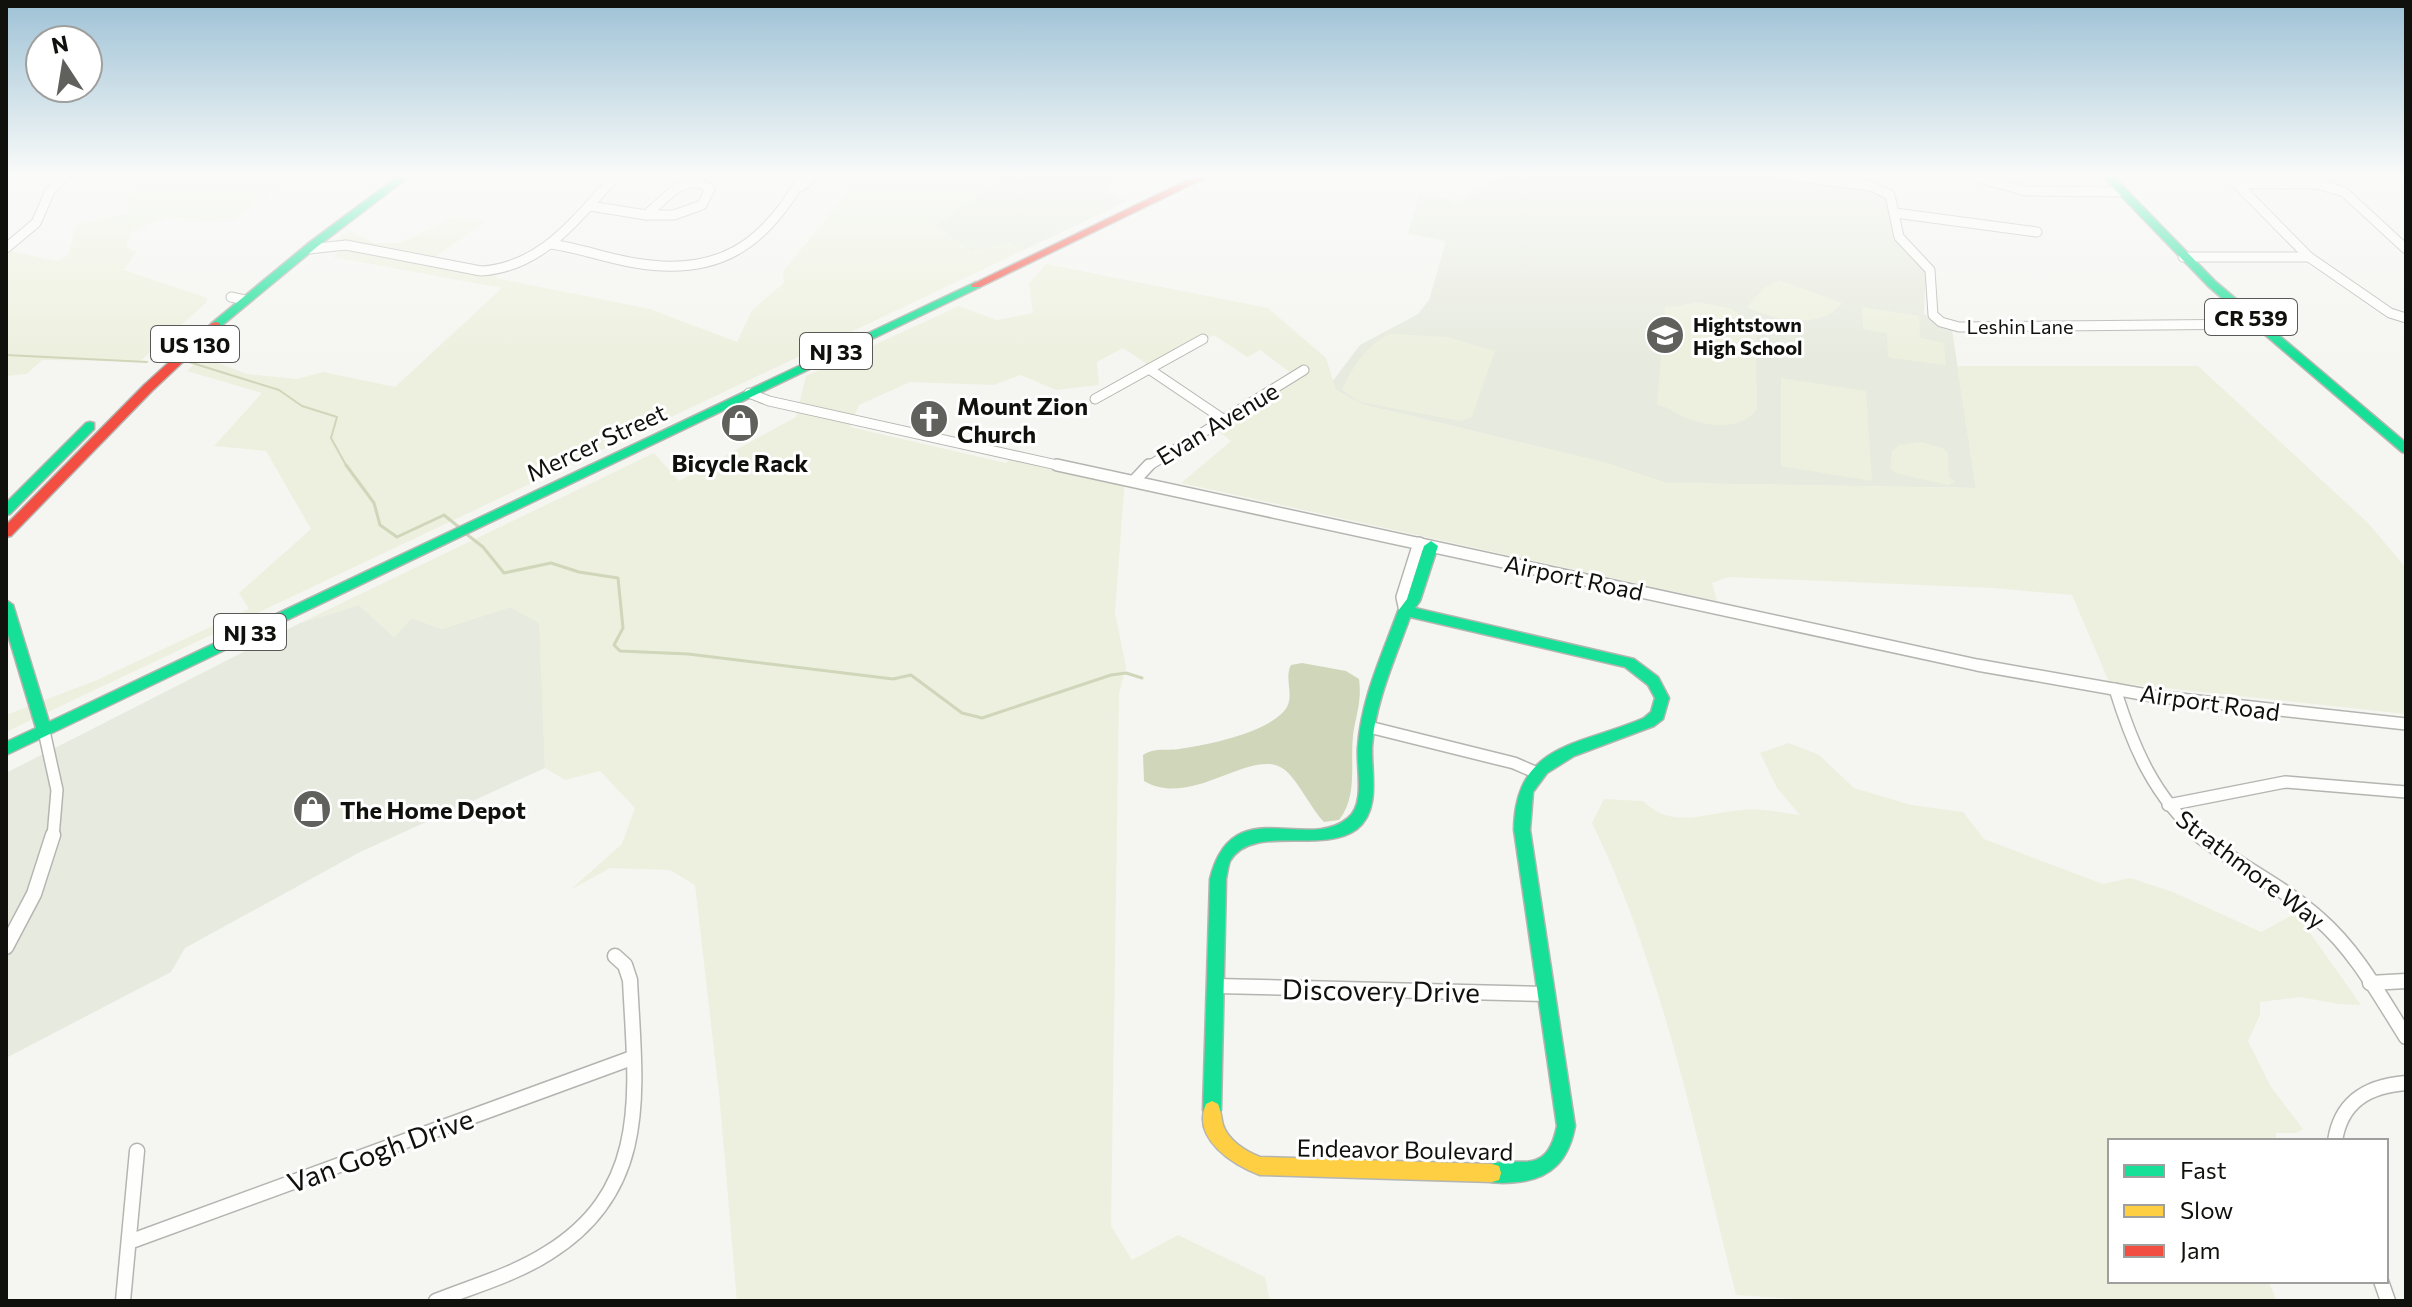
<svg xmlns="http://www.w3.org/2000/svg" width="2412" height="1307" viewBox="0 0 2412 1307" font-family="Commissioner,sans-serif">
  <rect width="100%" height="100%" fill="#f5f6f1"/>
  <g fill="#e7eade">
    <polygon points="1007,175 1128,175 1106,190 1127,201 1024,250 1009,243 972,252 935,226"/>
    <polygon points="1503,175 1788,175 1878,190 1887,199 1897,242 1926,269 1924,314 1952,330 1976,488 1666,483 1606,463 1361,404 1336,390 1332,382 1360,345 1418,314 1429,300 1446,241 1408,234 1420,192 1456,202"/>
    <polygon points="359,605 394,637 412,618 442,629 510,607 540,623 545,768 360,852 185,948 171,972 6,1058 6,773 300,623"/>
  </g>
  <g fill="#edf0de">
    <polygon points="194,175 295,175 236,218 211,222 168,217 131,232 126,247 137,252 124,270 207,298 206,303 140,361 42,360 27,374 6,376 6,250 57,261 69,254 76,225 129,213 126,199 149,182"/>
    <polygon points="862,175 1007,175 935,226 972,252 1009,243 1024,250 6,732 6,715 97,680 249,609 239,593 311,529 266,451 214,446 262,393 187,371 202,357 247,374 297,379 323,372 395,387 502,288 333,257 345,246 334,242 349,230 374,243 400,243 452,218 486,222 429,261 501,271 495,278 650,309 737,342 752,310 784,283 783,271"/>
    <polygon points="1046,264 1268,308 1326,358 1336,390 1361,404 1606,463 1666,483 1976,488 1957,366 2198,366 2368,523 2406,568 2406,714 2109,682 2072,595 1993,588 1728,577 1712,583 1717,601 1181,483 1231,441 1212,426 1295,376 1260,350 1247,357 1214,335 1153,368 1123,348 1097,362 1099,385 1056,390 1021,375 994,385 910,382 859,405 850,427 1006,463 1013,456 1125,477 1115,613 1126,667 1119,694 1111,1226 1132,1260 1178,1235 1265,1277 1270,1301 737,1301 719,1093 695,885 670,870 610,868 570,890 622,844 635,808 600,771 565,780 545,768 539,623 510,607 442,629 412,618 394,637 359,605 300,623 654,453 679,481 796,417 806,376 959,306 997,320 1033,313 1029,283"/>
    <path d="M1779,280L1842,303C1821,331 1773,320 1747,307L1763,289Z"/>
    <path d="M1697,302L1732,309L1756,327L1757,409C1741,431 1709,427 1686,418C1675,413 1670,407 1657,405L1665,306L1676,307Z"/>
    <polygon points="1862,307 1919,316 1920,338 1944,343 1946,365 1891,358 1888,356 1887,333 1863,329"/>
    <path d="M1390,334L1447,337L1495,351L1472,417L1460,421L1360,402L1342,390C1352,367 1366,345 1390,334Z"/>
    <polygon points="1781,378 1866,391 1872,481 1781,466"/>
    <polygon points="1921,442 1943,448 1948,453 1949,476 1955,482 1948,485 1895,473 1890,468 1892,451 1899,445"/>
    <path d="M1789,743L1819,755L1854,788L1911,805L1963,812L1984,839L2103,884L2130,878L2173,892L2261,932L2296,913L2361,1005L2338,1004L2300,997L2260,1002V1015L2248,1041L2271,1087L2303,1129L2297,1133H2276V1141H2110V1281H2268L2277,1301H1824L1736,1295C1697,1141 1662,965 1592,823L1604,799L1643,801C1673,831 1707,812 1743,810C1762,808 1782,813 1800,815L1777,788L1760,753Z"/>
  </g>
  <path fill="#d0d6ba" d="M1302,663L1346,671L1359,679C1362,701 1356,715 1353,735C1350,764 1358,796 1339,820L1324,822C1311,809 1296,776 1282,768C1250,748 1191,809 1144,781L1143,755C1155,747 1165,751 1179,749C1208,745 1272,732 1287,707C1294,694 1284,678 1291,665Z"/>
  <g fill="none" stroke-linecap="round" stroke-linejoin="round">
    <g stroke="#d0d6ba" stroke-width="2">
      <polyline points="6,355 147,362"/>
      <polyline points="189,362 279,390 302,406 337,417 331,438 347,467"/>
    </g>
    <g stroke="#d0d6ba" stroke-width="3">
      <polyline points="346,465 374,503 380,525 397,537 444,515 460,528"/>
      <polyline points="465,533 483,547 504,573 551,563 579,572 618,578 623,628 614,645 620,651 688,654 893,679 911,675 962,713 982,718 1111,675 1126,673 1142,678"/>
    </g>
    <g stroke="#b4b5b1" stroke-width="11">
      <g id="street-far2">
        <polyline points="1782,175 1871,186 1890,195 1899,237 1930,270 1933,315 1941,322 1959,327 2259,324"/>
        <polyline points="1969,175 2025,191 2120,192"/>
        <polyline points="2228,175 2309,257 2390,313 2406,318"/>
        <polygon points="689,183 700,183 710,189 702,205 674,215 646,215 675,189"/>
        <polyline points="2237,184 2317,184 2329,175"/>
        <polyline points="2317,184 2344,192 2406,249"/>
        <polyline points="800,187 816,175"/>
        <polyline points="590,206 646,215"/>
        <polyline points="1895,213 2037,232"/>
        <path d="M551,244C579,248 606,258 635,263C718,277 764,246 804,175"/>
        <polyline points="6,248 36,223 50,191 66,175"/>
        <path d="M309,249L346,245L481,271C544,267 577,217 617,175"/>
        <polyline points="2183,257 2309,257"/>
        <polyline points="231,297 245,300"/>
        <polyline points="1149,369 1223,419"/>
        <polyline points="749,393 769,401 1066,467"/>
        <polyline points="1095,399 1203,339"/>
        <polyline points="1147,467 1304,370"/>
      </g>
    </g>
    <g stroke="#b4b5b1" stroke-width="14">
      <g id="street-far1">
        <polyline points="1057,465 1977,665 2153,696 2406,724"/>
        <polyline points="1134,481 1149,465"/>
        <polyline points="1405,611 1402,597 1419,543"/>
        <path d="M2115,689C2133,747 2154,797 2201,837"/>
        <polyline points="1369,727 1514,763 1537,773"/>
        <polyline points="44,731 57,790 53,837"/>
        <polyline points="2168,805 2285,782 2406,792"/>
      </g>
    </g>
    <g stroke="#b4b5b1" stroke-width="17">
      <g id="street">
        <path d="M2199,835C2237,866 2283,886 2319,919C2356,951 2380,996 2406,1037"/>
        <polyline points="6,947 34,894 53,835"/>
        <polyline points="2370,983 2406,981"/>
        <polyline points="1216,986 1546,994"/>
        <path d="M2335,1141C2341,1101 2368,1086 2406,1083"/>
        <polyline points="129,1242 632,1058"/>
        <polyline points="2381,1281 2388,1301"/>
        <polyline points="123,1301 137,1151"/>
        <path d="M436,1301C473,1286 514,1275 548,1253C653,1188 635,1087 630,980L625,965L615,956"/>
      </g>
    </g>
    <g stroke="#b4b5b1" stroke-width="3">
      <g id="fast">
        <polygon points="400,175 411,175 318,246 220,327 212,327 212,323 310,242"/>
        <polygon points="2101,175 2112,175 2216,282 2406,443 2406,453 2402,452 2208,286"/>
        <polygon points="976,282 981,285 980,287 6,755 6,742 36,728 6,628 6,600 13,605 49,722"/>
        <polygon points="90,422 94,423 94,429 10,514 6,515 6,503 86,423"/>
        <path d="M1431,541L1438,546L1420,601L1415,608L1634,659L1658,677L1669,698L1663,719L1654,726L1574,756L1547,773L1533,792L1530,830L1575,1126C1569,1159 1552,1179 1517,1182C1506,1183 1495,1184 1485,1180L1483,1173L1485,1166C1518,1153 1546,1180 1557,1126L1514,830C1515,742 1580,746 1644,718L1651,712L1655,698L1648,685L1625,667L1410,617C1395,659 1375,702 1372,747C1371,773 1381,810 1357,829C1322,855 1252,823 1230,861C1228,866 1227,874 1226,879L1221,1110L1218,1116L1212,1119L1206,1116L1203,1110L1210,879C1232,790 1306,853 1348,818C1366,803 1356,768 1358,747C1361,699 1382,655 1398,611L1407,599L1424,546Z"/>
      </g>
    </g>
    <g stroke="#b4b5b1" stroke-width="3">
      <path id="slow" d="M1212,1101L1218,1104C1221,1111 1221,1117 1223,1125C1228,1140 1245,1151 1260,1157L1492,1164L1499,1166L1501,1173L1499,1180L1492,1182L1260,1175C1234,1165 1191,1139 1206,1104Z"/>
    </g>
    <g stroke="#b4b5b1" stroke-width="3">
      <g id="jam">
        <polygon points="1198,175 1211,175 980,287 972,287 971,285"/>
        <polygon points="216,322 220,323 220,327 152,391 11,536 6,537 6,525 144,385 212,323"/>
      </g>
    </g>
    <use href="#street-far2" stroke="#fefefd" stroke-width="9"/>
    <use href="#street-far1" stroke="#fefefd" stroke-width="11"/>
    <use href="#street" stroke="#fefefd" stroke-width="14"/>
    <use href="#fast" fill="#16e098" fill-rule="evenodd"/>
    <use href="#slow" fill="#ffcf43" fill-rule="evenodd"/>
    <use href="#jam" fill="#f24e42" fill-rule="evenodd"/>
  </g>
  <linearGradient id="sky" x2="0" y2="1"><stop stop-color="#9ec2d6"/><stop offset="0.49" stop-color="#fafbf9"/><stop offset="1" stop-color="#fafbf9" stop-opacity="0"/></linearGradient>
  <rect width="2412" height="358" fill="url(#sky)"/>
  <defs>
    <g id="school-disc" transform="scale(2)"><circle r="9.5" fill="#60605d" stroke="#fff"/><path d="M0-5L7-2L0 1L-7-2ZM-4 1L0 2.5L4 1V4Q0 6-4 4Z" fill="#fff"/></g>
    <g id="church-disc" transform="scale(2)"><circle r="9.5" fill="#60605d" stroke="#fff"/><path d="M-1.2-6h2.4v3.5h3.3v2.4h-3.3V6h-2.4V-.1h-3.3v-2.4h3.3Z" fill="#fff"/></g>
    <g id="shop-disc" transform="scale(2)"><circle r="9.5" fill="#60605d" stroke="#fff"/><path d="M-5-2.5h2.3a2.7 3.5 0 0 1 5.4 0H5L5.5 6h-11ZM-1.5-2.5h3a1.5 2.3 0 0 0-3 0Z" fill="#fff"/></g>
  </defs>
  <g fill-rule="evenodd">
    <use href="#school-disc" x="1665" y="335"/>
    <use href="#church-disc" x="929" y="419"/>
    <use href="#shop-disc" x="740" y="423"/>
    <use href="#shop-disc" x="312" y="809"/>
  </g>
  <g text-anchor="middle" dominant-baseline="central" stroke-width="6" stroke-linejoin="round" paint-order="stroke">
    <g font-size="20" font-weight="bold" fill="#10100d" stroke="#fff" text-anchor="start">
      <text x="1693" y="324">Hightstown<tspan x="1693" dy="23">High School</tspan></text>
    </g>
    <g font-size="20" fill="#10100d" stroke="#fff">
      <text x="2020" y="326">Leshin Lane</text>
    </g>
    <g fill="#fff" stroke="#585856" stroke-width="2">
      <rect x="2205" y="299" width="92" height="36" rx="6"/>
      <rect x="151" y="326" width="88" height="36" rx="6"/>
      <rect x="800" y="333" width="72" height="36" rx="6"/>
      <rect x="214" y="614" width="72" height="36" rx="6"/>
    </g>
    <g font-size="22" font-weight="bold" fill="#10100d">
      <text x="2251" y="317">CR 539</text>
      <text x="195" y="344">US 130</text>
      <text x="836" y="351">NJ 33</text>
      <text x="250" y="632">NJ 33</text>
    </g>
    <g font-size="24" font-weight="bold" fill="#10100d" stroke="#fff" text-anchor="start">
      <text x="957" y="405">Mount Zion<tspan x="957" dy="28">Church</tspan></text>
      <text x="740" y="462" text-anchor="middle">Bicycle Rack</text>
      <text x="340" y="809">The Home Depot</text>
    </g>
    <g font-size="24" fill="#10100d" stroke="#fff">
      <text transform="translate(1217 423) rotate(-31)">Evan Avenue</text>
      <text transform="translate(596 442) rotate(-25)">Mercer Street</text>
      <text transform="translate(1574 577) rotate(12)">Airport Road</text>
      <text transform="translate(2210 702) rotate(8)">Airport Road</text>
      <text transform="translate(2251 869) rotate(37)">Strathmore Way</text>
      <text transform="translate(1405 1149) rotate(1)">Endeavor Boulevard</text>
    </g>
    <g font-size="28" fill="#10100d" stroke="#fff">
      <text transform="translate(1381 990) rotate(1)">Discovery Drive</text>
      <text transform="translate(380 1150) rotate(-20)">Van Gogh Drive</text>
    </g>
  </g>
  <rect width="2412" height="1307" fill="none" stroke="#10100d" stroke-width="16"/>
  <rect x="2108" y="1139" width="280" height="144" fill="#ffffff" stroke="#9f9f9e" stroke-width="2"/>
  <rect x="2124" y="1165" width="40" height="12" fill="#16e098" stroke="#9f9f9e" stroke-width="2"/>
  <text x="2180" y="1179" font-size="24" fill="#10100d">Fast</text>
  <rect x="2124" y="1205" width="40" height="12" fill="#ffcf43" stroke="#9f9f9e" stroke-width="2"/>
  <text x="2180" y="1219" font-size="24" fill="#10100d">Slow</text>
  <rect x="2124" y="1245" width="40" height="12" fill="#f24e42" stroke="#9f9f9e" stroke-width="2"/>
  <text x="2180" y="1259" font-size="24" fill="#10100d">Jam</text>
  <g transform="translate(64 64) rotate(348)"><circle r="38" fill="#ffffff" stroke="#9f9f9e" stroke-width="2"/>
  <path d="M0-6L14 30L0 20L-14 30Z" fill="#60605d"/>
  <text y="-12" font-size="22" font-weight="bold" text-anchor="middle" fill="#10100d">N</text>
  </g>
</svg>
